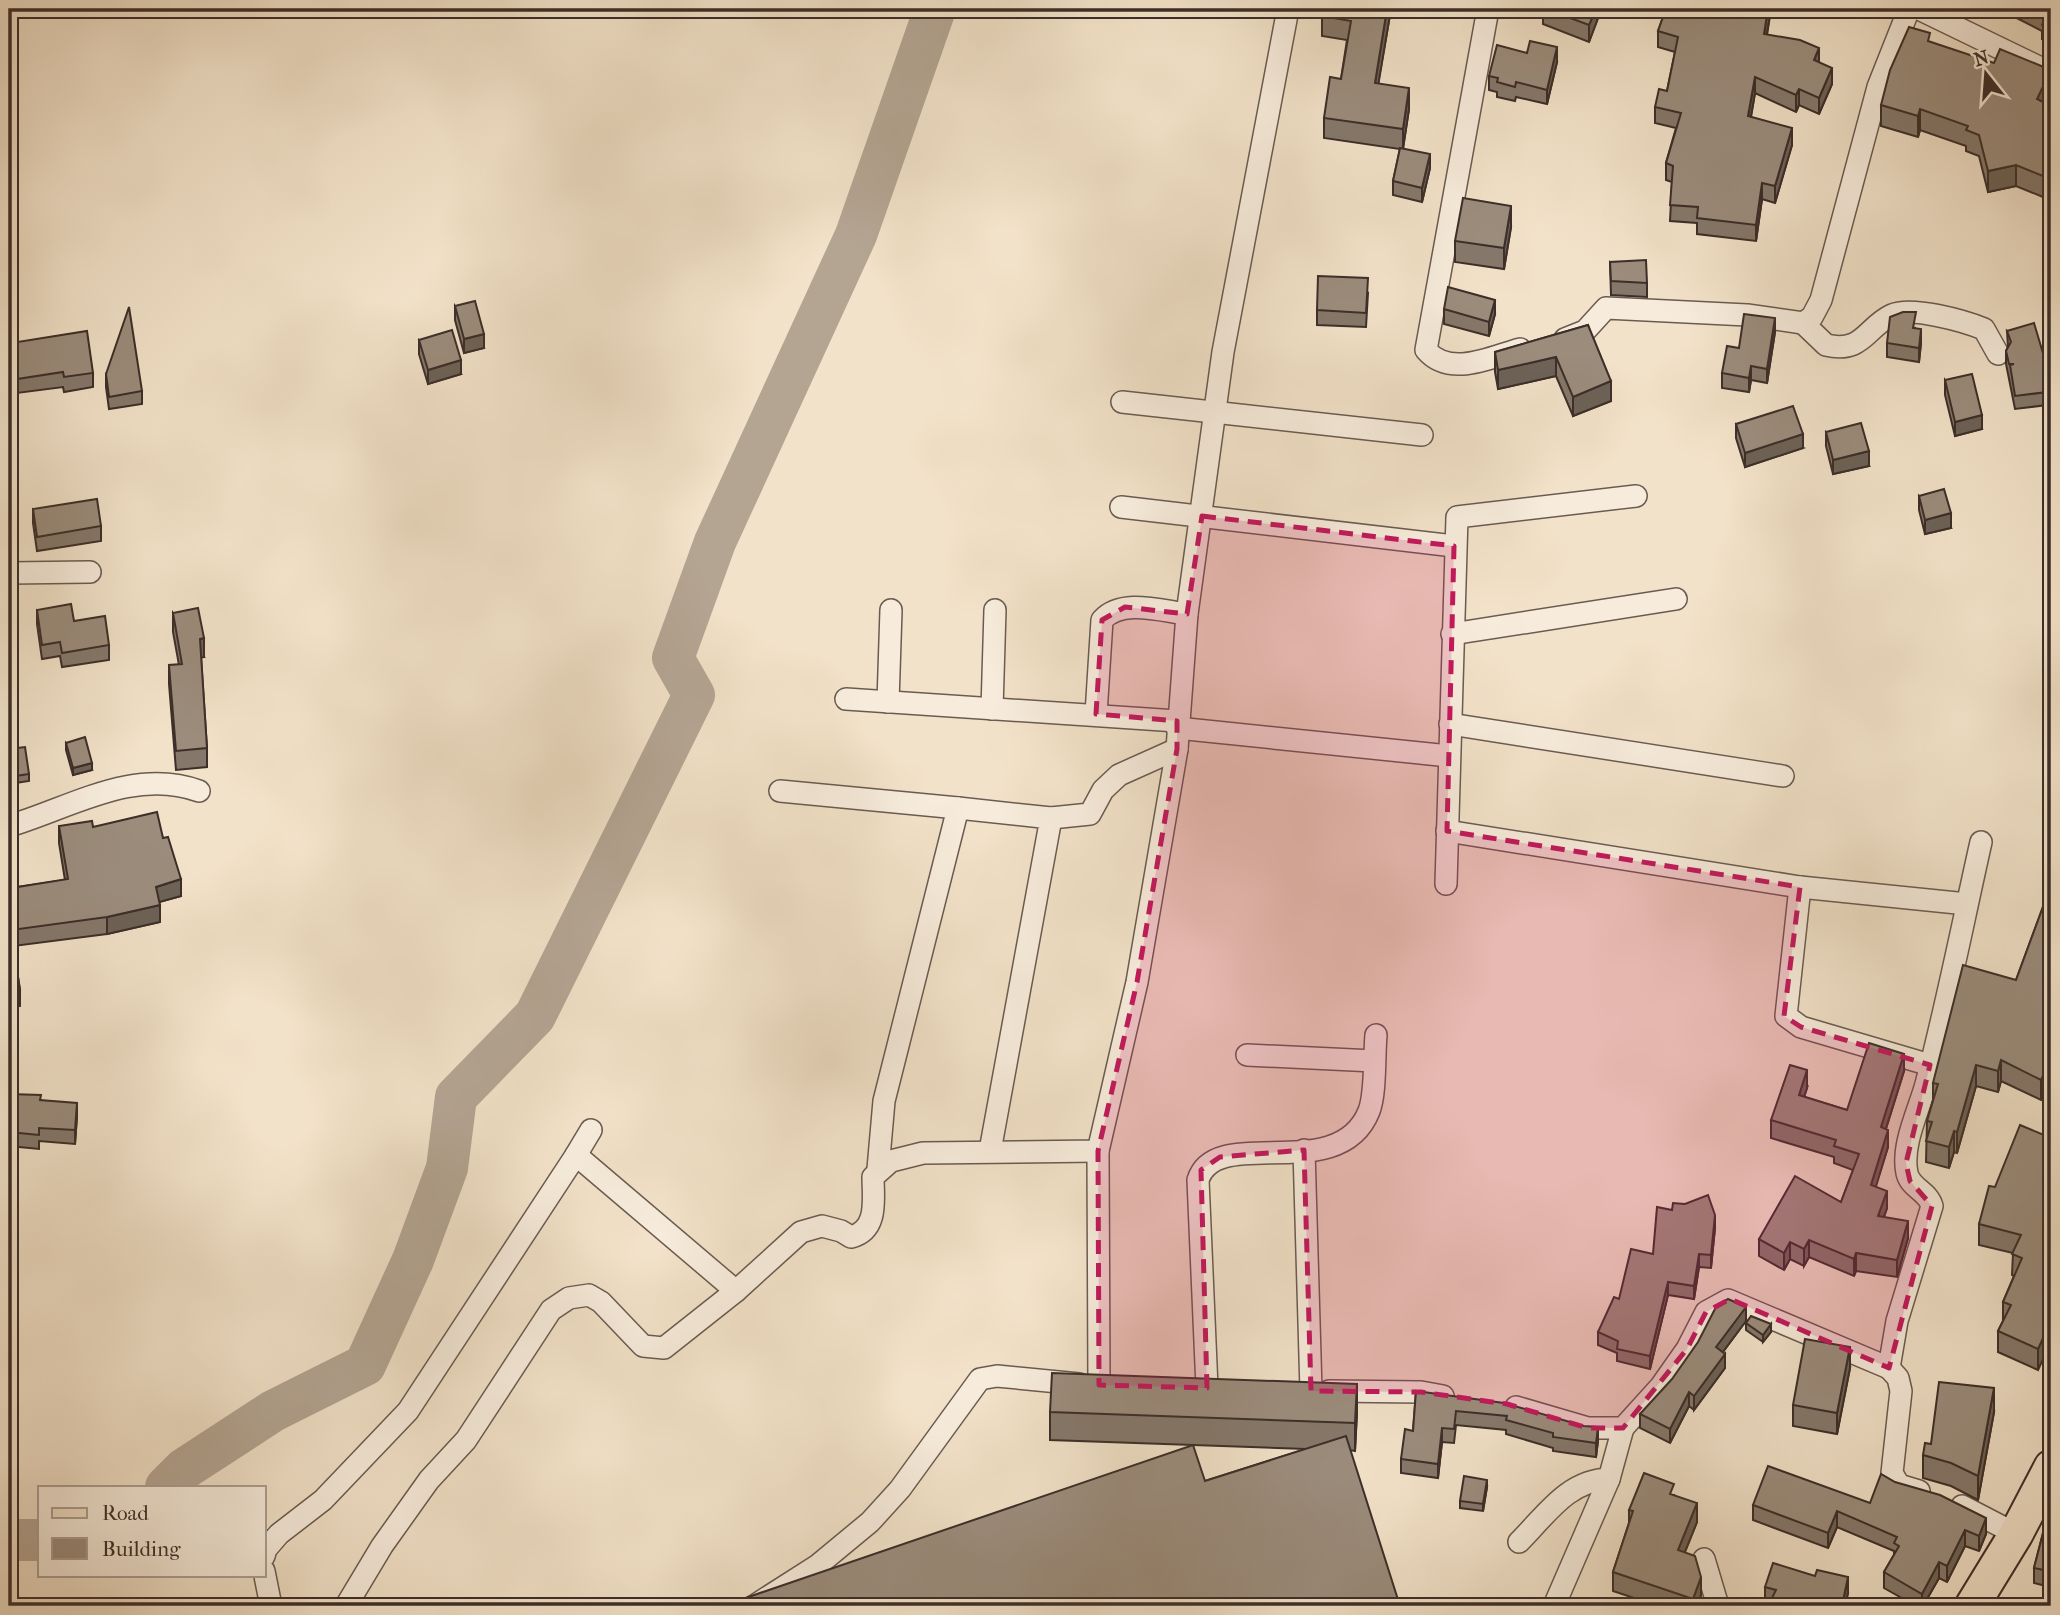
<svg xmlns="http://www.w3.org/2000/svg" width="2060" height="1615" viewBox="0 0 2060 1615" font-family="'IM FELL French Canon',serif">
  <rect width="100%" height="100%" fill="#f2e2c9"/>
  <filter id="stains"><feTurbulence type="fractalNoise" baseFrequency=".00286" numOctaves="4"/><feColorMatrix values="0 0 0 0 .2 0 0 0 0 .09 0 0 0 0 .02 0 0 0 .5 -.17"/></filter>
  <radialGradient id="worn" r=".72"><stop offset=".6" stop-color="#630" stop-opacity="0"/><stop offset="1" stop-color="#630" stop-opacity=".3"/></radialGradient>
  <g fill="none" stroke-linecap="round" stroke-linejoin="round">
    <g stroke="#b4a593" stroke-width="42">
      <polyline points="166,1487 184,1469 273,1411 365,1365 413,1260 447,1168 456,1097 535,1016 694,695 673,658 715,542 856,235 935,9"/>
      <polyline points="9,1540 40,1540"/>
    </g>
    <g stroke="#6a5b51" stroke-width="24">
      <g id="street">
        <path d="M1488,9L1426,350C1450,378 1491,357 1520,349"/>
        <polyline points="1919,9 2051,73"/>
        <path d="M1803,323L1826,345C1863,354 1866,327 1892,315C1912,306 1964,321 1984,329L1998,354"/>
        <polyline points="1565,339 1585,331 1606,308 1747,315 1803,323 1812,317 1821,300 1878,87 1909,9"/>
        <polyline points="1122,402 1422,435"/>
        <polyline points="1121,507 1454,546"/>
        <polyline points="9,573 90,572"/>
        <polyline points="1452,634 1676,599"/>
        <polyline points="846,699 1177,721"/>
        <polyline points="888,702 891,610"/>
        <polyline points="992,709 995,610"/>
        <path d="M1096,714L1102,620C1122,598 1161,611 1187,614"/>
        <polyline points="1450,724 1783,776"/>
        <polyline points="1177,728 1449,756"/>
        <polyline points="780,791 958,808 884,1101 878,1169"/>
        <polyline points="958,808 1051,818 990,1151"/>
        <polyline points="1051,818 1090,814 1103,790 1119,775 1177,749"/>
        <path d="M9,826C70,808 134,767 199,791"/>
        <polyline points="1447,831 1800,887 1967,904"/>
        <polyline points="1446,884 1457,517 1636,496"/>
        <polyline points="1800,887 1786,1016 1801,1027 1930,1065"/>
        <polyline points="1247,1055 1374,1061"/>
        <polyline points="1304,1150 1311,1391"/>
        <polyline points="1098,1151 1099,1385"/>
        <polyline points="576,1155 591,1130"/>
        <polyline points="1889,1368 1898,1378 1901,1391 1892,1473 1899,1485 1919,1491"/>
        <path d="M1207,1388L1198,1180C1216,1123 1339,1187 1369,1111C1376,1093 1374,1056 1376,1035"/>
        <polyline points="1329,1391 1421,1392 1443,1396"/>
        <path d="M1516,1407L1588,1428H1623L1661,1386L1687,1349L1706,1312L1728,1300L1889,1368L1897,1321L1932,1206C1928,1191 1910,1188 1907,1173C1901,1145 1919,1110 1926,1084C1947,1004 1963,922 1981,842"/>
        <polyline points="1962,1506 2016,1534"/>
        <path d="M1519,1542C1546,1515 1568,1480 1609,1479"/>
        <polyline points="264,1556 266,1549 279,1534 323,1500 408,1411 576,1155 736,1291"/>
        <polyline points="1704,1559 1718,1606"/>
        <polyline points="264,1571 271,1606"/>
        <path d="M346,1606L382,1546L429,1480L466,1440L551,1310L569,1298L589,1295L601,1302L643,1346L664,1348L736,1291L801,1232L822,1226L841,1231L851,1237C879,1230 873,1198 873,1177L891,1161L923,1153L1098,1151L1137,982L1177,749L1187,614L1223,352L1288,9"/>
        <polyline points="754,1606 818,1565 870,1522 900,1489 980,1379 997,1376 1079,1384"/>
        <polyline points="1554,1606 1609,1479 1623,1428"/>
      </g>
    </g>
    <g stroke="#3c2e29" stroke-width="37">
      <polyline id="primary" points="1972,1606 2016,1534 2051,1467"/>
    </g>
    <use href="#street" stroke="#f7ecdc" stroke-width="21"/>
    <use href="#primary" stroke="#f2e2c9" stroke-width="33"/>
  </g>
  <g fill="#85786b" stroke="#3c2e29" stroke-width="2">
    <polygon points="1391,9 1378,84 1409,109 1403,148 1430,168 1422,202 1393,195 1393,181 1400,149 1324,138 1324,118 1341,79 1347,40 1322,36 1322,16"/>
    <polygon points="1543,9 1601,9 1601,10 1589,42 1543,24"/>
    <polygon points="1657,9 1771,9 1767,35 1819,62 1832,84 1819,114 1799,105 1796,112 1755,93 1751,117 1792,145 1775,203 1762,199 1756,241 1697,234 1697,223 1670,221 1672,182 1666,180 1666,163 1676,128 1655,123 1655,107 1667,91 1675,52 1658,47 1658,31 1665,11"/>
    <polygon points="1999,9 2051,9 2051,43 2042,39 2042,31"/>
    <polygon points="1930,42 2051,91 2045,103 2051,106 2051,207 2044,206 2043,197 2016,186 1988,192 1979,156 1966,151 1966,146 1920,130 1918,137 1881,126 1881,105"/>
    <polygon points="1557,62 1547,104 1516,97 1515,101 1497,97 1497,92 1489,90 1489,76"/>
    <polygon points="1511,227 1504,269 1455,262 1455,241"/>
    <polygon points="1610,262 1647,283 1647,297 1611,295"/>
    <polygon points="2051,285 2051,330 2049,331 2043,304 2043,287"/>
    <polygon points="1368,293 1366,327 1317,325 1317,310"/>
    <polygon points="455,306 484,348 464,353 455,320"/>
    <polygon points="1444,309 1495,314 1489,336 1444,324"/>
    <polygon points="1588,325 1611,401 1573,416 1556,376 1498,389 1495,372 1495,352"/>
    <polygon points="1915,328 1921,343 1919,362 1887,357 1887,343"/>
    <polygon points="2007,331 2048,370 2047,405 2015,409 2006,364 2006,351 2008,347"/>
    <polygon points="1775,332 1767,383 1751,380 1749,392 1722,388 1722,373 1739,348"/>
    <polygon points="419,340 461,374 428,384 419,354"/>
    <polygon points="11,343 93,373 93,387 64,392 63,387 17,393 11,357"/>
    <polygon points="106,374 142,391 142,404 109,409 106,387"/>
    <polygon points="1945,380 1982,429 1955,436 1945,395"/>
    <polygon points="1736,424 1803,448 1745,467 1736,438"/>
    <polygon points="1826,432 1869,466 1833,474 1826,446"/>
    <polygon points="1919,496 1951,528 1925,534 1919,510"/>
    <polygon points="33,509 101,526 101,541 37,551 33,523"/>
    <polygon points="37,610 74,621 109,645 109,660 62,667 60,656 42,659 37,624"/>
    <polygon points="173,613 204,657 201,657 207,748 207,767 176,770 169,684 169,665 179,665 173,632"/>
    <polygon points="66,743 92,770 73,775 66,750"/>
    <polygon points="9,749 29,774 29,781 9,784"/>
    <polygon points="59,826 93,827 163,838 181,896 159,902 160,922 107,934 13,946 20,990 20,1006 9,1008 9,870 11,888 65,880 59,843"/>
    <polygon points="2051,885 2051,1080 2041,1100 2001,1081 1998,1092 1976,1086 1957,1153 1954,1152 1949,1168 1926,1162 1927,1121 1933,1100 1933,1083 2016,980"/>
    <polygon points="1904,1071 1886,1129 1888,1147 1875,1187 1887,1208 1884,1217 1908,1238 1897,1277 1856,1271 1854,1276 1809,1257 1804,1266 1790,1259 1784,1270 1759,1256 1759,1239 1841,1202 1853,1170 1834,1163 1834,1157 1771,1138 1771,1120 1807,1088 1804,1097 1847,1110"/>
    <polygon points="9,1094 41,1100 77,1116 75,1144 39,1141 39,1149 9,1146"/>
    <polygon points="2051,1138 2038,1370 1998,1352 1998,1331 2003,1321 2003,1302 2014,1276 2012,1275 2013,1253 1979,1245 1979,1224 1995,1187"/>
    <polygon points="1715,1228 1711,1268 1699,1267 1694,1299 1668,1295 1650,1369 1617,1361 1617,1353 1598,1345 1598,1332 1619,1299 1653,1254"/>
    <polygon points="1746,1321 1723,1352 1725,1368 1694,1410 1689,1406 1670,1443 1640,1428 1640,1414"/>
    <polygon points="1746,1323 1771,1332 1763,1342 1746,1330"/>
    <polygon points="1850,1368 1837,1434 1793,1426 1793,1405"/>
    <polygon points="1416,1391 1598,1441 1596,1457 1553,1451 1553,1448 1506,1434 1506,1430 1456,1425 1454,1443 1442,1442 1438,1478 1401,1473 1401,1459 1413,1431"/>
    <polygon points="1050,1412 1357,1412 1355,1451 1350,1450 1205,1481 1306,1449 1050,1440"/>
    <polygon points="1994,1412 1978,1500 1951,1486 1923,1478 1923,1455 1931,1444"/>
    <polygon points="1487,1487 1483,1511 1460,1508 1460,1501"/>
    <polygon points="1674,1495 1697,1522 1685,1552 1701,1595 1697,1606 1658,1606 1613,1591 1613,1572 1629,1523 1629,1510"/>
    <polygon points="2051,1502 2051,1603 2046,1602 2046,1586 2034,1583 2034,1568"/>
    <polygon points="1870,1503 1986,1534 1979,1551 1965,1546 1947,1582 1939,1578 1923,1606 1916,1606 1884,1588 1884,1572 1894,1555 1894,1551 1837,1527 1828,1548 1753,1520 1753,1505"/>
    <polygon points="1765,1587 1848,1593 1845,1606 1768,1606 1769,1605 1765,1604"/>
  </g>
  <g fill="#6c6257" stroke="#3c2e29" stroke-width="2">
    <polygon points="1387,9 1391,9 1375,104 1375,83"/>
    <polygon points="1596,9 1601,9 1601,10 1589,42 1589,25"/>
    <polygon points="1768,9 1771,9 1764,50 1764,34"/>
    <polygon points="1557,47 1557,62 1547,104 1547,90"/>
    <polygon points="1819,48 1819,65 1814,60"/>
    <polygon points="1832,68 1832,84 1819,114 1819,98"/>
    <polygon points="2051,70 2051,91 2037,120 2037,99"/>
    <polygon points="1755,77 1755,93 1748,132 1748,116"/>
    <polygon points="1409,88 1409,109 1403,149 1403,129"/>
    <polygon points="1799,89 1799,105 1796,112 1796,95"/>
    <polygon points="1920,109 1920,130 1918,137 1918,116"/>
    <polygon points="1792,128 1792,145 1775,203 1775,186"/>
    <polygon points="1430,154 1430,168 1422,202 1422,188"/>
    <polygon points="2016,165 2016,186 1988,192 1988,171"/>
    <polygon points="1762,183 1762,199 1756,241 1756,225"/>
    <polygon points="1511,206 1511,227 1504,269 1504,248"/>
    <polygon points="1495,300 1495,314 1489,336 1489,322"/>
    <polygon points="1775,318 1775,332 1767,383 1767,369"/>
    <polygon points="1921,329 1921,343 1919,362 1919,348"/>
    <polygon points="484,334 484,348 464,353 464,339"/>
    <polygon points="1556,357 1556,376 1498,389 1498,370"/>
    <polygon points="461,360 461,374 428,384 428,370"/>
    <polygon points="1751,366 1751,380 1749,392 1749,378"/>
    <polygon points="1611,381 1611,401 1573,416 1573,397"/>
    <polygon points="1982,415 1982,429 1955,436 1955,422"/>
    <polygon points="1803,434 1803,448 1745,467 1745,453"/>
    <polygon points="1869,451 1869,466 1833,474 1833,460"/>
    <polygon points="1951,513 1951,528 1925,534 1925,520"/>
    <polygon points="204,638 204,657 200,658 200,639"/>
    <polygon points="92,763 92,770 73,775 73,768"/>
    <polygon points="181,879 181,896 156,903 156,887"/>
    <polygon points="160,905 160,922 107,934 107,917"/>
    <polygon points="1904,1054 1904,1071 1881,1144 1881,1127"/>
    <polygon points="2051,1059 2051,1080 2041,1100 2041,1080"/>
    <polygon points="2001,1060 2001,1081 1998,1092 1998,1071"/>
    <polygon points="1976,1065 1976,1086 1957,1153 1957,1132"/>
    <polygon points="1807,1070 1807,1088 1799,1112 1799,1095"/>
    <polygon points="77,1103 77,1116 75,1144 75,1130"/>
    <polygon points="1888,1130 1888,1147 1871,1203 1871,1185"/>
    <polygon points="1954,1131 1954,1152 1949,1168 1949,1147"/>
    <polygon points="1887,1191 1887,1208 1878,1233 1878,1216"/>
    <polygon points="1715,1215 1715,1228 1711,1268 1711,1255"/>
    <polygon points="1908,1221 1908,1238 1897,1277 1897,1260"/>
    <polygon points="1809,1240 1809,1257 1804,1266 1804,1249"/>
    <polygon points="1790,1242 1790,1259 1784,1270 1784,1253"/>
    <polygon points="1856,1253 1856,1271 1854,1276 1854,1259"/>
    <polygon points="1699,1254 1699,1267 1694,1299 1694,1286"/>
    <polygon points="1668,1282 1668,1295 1650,1369 1650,1356"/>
    <polygon points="1746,1307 1746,1321 1716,1361 1716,1347"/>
    <polygon points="2051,1321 2051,1342 2038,1370 2038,1349"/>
    <polygon points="1771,1324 1771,1332 1763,1342 1763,1335"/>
    <polygon points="1850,1347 1850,1368 1837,1434 1837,1413"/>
    <polygon points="1725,1354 1725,1368 1694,1410 1694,1396"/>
    <polygon points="1357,1384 1357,1412 1355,1451 1355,1423"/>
    <polygon points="1994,1388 1994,1412 1978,1500 1978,1476"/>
    <polygon points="1689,1392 1689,1406 1670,1443 1670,1429"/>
    <polygon points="1598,1427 1598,1441 1596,1457 1596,1443"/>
    <polygon points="1442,1428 1442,1442 1438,1478 1438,1464"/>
    <polygon points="1487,1480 1487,1487 1483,1511 1483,1504"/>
    <polygon points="1697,1503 1697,1522 1678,1569 1678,1550"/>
    <polygon points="1837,1511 1837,1527 1828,1548 1828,1533"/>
    <polygon points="1986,1518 1986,1534 1979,1551 1979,1536"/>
    <polygon points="1965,1530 1965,1546 1947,1582 1947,1566"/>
    <polygon points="1939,1562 1939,1578 1923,1606 1922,1606 1922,1594"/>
    <polygon points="1701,1577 1701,1595 1697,1606 1693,1606 1693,1599"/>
    <polygon points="1848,1577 1848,1593 1845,1606 1842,1606"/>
  </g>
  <g fill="#9b8c7c" stroke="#3c2e29" stroke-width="2">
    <polygon points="1323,9 1387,9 1375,83 1409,88 1403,129 1324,118 1330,77 1341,79 1351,21 1322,16"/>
    <polygon points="1546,9 1596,9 1589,25"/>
    <polygon points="1666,9 1768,9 1764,34 1800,40 1819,48 1814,60 1832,68 1819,98 1799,89 1796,95 1755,77 1748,116 1792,128 1775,186 1762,183 1756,225 1697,218 1698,207 1670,205 1673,166 1666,163 1681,113 1655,107 1659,89 1667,91 1678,37 1658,31"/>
    <polygon points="2026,9 2051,9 2051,29 2042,25 2045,18"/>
    <polygon points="1909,27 1930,33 1928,41 1994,63 2000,49 2051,70 2037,99 2051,106 2051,186 2044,185 2043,176 2016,165 1988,171 1979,135 1966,130 1968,126 1920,109 1918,116 1881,105 1890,70"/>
    <polygon points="1530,41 1557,47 1547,90 1516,82 1515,87 1497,82 1498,78 1489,76 1497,45 1527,53"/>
    <polygon points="1400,148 1430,154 1422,188 1393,181"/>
    <polygon points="1463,198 1511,206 1504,248 1455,241"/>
    <polygon points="1646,260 1647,283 1611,281 1610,262"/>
    <polygon points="1318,276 1368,278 1366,313 1317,310"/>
    <polygon points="2051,285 2051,312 2049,313 2043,287"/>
    <polygon points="1448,287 1495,300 1489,322 1444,309"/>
    <polygon points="475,301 484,334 464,339 455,306"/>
    <polygon points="129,307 142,391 109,397 106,374"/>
    <polygon points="1903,312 1916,312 1913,328 1921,329 1919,348 1887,343 1890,317"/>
    <polygon points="1744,314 1775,318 1767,369 1751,366 1749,378 1722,373 1727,346 1739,348"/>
    <polygon points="2034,323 2048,370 2047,392 2015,396 2010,365 2014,364 2009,364 2006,351 2011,342 2007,331"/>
    <polygon points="1588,325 1611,381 1573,397 1556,357 1498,370 1495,352"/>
    <polygon points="452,330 461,360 428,370 419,340"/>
    <polygon points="87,331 93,373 64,377 63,372 17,379 11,343"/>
    <polygon points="1972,374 1982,415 1955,422 1945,380"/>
    <polygon points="1793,406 1803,434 1745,453 1736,424"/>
    <polygon points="1861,423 1869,451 1833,460 1826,432"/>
    <polygon points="1944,489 1951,513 1925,520 1919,496"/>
    <polygon points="97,499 101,526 37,537 33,509"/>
    <polygon points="71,604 74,621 105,616 109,645 62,653 60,642 42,645 37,610"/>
    <polygon points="198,608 204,638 200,639 207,748 176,751 169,665 182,664 173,613"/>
    <polygon points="85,737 92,763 73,768 66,743"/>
    <polygon points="25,747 29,774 9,777 9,749"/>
    <polygon points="157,812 163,838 168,837 181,879 156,887 160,905 107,917 11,930 20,990 9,991 9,870 11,888 68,879 59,826 92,821 93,827"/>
    <polygon points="2051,885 2051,1059 2041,1080 2001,1060 1998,1071 1976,1065 1957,1132 1954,1131 1949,1147 1926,1141 1932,1122 1927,1121 1938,1084 1933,1083 1963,965 2016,980"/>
    <polygon points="1869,1043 1904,1054 1881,1127 1888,1130 1871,1185 1887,1191 1878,1216 1908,1221 1897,1260 1856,1253 1854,1259 1809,1240 1804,1249 1790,1242 1784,1253 1759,1239 1795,1176 1841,1202 1859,1154 1834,1146 1836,1140 1771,1120 1790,1065 1807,1070 1799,1095 1847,1110"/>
    <polygon points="9,1094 41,1095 40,1100 77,1103 75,1130 39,1128 39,1135 9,1132"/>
    <polygon points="2020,1125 2051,1138 2051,1321 2038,1349 1998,1331 2011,1305 2003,1302 2022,1258 2012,1254 2021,1235 1979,1224 1989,1186 1995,1187"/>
    <polygon points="1708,1195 1715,1215 1711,1255 1699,1254 1694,1286 1668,1282 1650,1356 1617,1349 1618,1341 1598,1332 1614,1297 1619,1299 1631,1249 1653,1254 1657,1207 1672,1210 1673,1203 1685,1204"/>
    <polygon points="1728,1299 1746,1307 1716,1347 1725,1354 1694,1396 1689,1392 1670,1429 1640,1414 1672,1379 1698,1342 1716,1307"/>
    <polygon points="1751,1316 1771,1324 1763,1335 1746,1323"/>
    <polygon points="1805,1339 1850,1347 1837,1413 1793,1405"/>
    <polygon points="1052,1373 1357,1384 1355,1423 1050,1412"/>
    <polygon points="1939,1382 1994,1388 1978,1476 1951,1463 1923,1455 1925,1443 1931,1444"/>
    <polygon points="1416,1391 1504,1403 1584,1426 1598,1427 1596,1443 1553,1437 1553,1433 1506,1420 1507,1416 1456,1411 1454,1429 1442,1428 1438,1464 1401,1459 1405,1429 1413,1431"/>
    <polygon points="1346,1436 1400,1606 722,1606 1193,1445 1205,1481"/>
    <polygon points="1768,1466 1870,1503 1881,1474 1895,1482 1940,1495 1986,1518 1979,1536 1965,1530 1947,1566 1939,1562 1922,1594 1884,1572 1899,1546 1894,1543 1897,1537 1837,1511 1828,1533 1753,1505"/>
    <polygon points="1644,1473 1674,1484 1670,1494 1697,1503 1678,1550 1695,1556 1701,1577 1693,1599 1613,1572 1633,1511 1629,1510"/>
    <polygon points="1464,1476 1487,1480 1483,1504 1460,1501"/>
    <polygon points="2051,1502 2051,1587 2046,1586 2049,1571 2034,1568"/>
    <polygon points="1773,1563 1815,1576 1817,1570 1848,1577 1842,1606 1768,1606 1776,1590 1765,1587"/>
    <polygon points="1999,1601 2050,1605 2050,1606 1999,1606"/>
  </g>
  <path fill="#c2185b" fill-opacity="0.2" stroke="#c2185b" stroke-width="5" stroke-dasharray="14 9" stroke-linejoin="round" d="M1202,516L1454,546L1447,831L1800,887L1784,1016L1801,1027L1930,1065L1906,1163L1910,1181L1932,1206L1889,1368L1730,1299L1706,1312L1687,1349L1623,1428H1588L1507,1404L1421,1392L1311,1391L1304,1150L1220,1157L1201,1170L1207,1388L1099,1385L1098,1151L1137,982L1177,749V721L1096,714L1102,620L1125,607L1187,614Z"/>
  <rect width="2060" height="1615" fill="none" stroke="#f2e2c9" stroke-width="35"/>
  <rect x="10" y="10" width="2039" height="1594" fill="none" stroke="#3c2e29" stroke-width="3.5"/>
  <rect x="18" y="18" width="2025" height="1580" fill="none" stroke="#3c2e29" stroke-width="2"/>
  <rect x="38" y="1486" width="228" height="91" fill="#f7ecdc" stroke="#aca094" stroke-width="2"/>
  <rect x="52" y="1508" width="35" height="10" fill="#f2e2c9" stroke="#aca094" stroke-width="2"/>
  <text x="102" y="1520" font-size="21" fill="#3c2e29">Road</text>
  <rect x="52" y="1538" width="35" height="21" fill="#9b8c7c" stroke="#aca094" stroke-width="2"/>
  <text x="102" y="1556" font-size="21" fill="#3c2e29">Building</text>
  <g transform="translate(1986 74) rotate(343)" stroke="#f7ecdc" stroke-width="5" paint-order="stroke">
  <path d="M0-5L12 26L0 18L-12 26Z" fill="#3c2e29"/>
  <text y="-10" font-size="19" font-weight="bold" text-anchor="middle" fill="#3c2e29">N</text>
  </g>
  <rect width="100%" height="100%" filter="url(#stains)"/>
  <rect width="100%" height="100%" fill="url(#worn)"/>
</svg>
